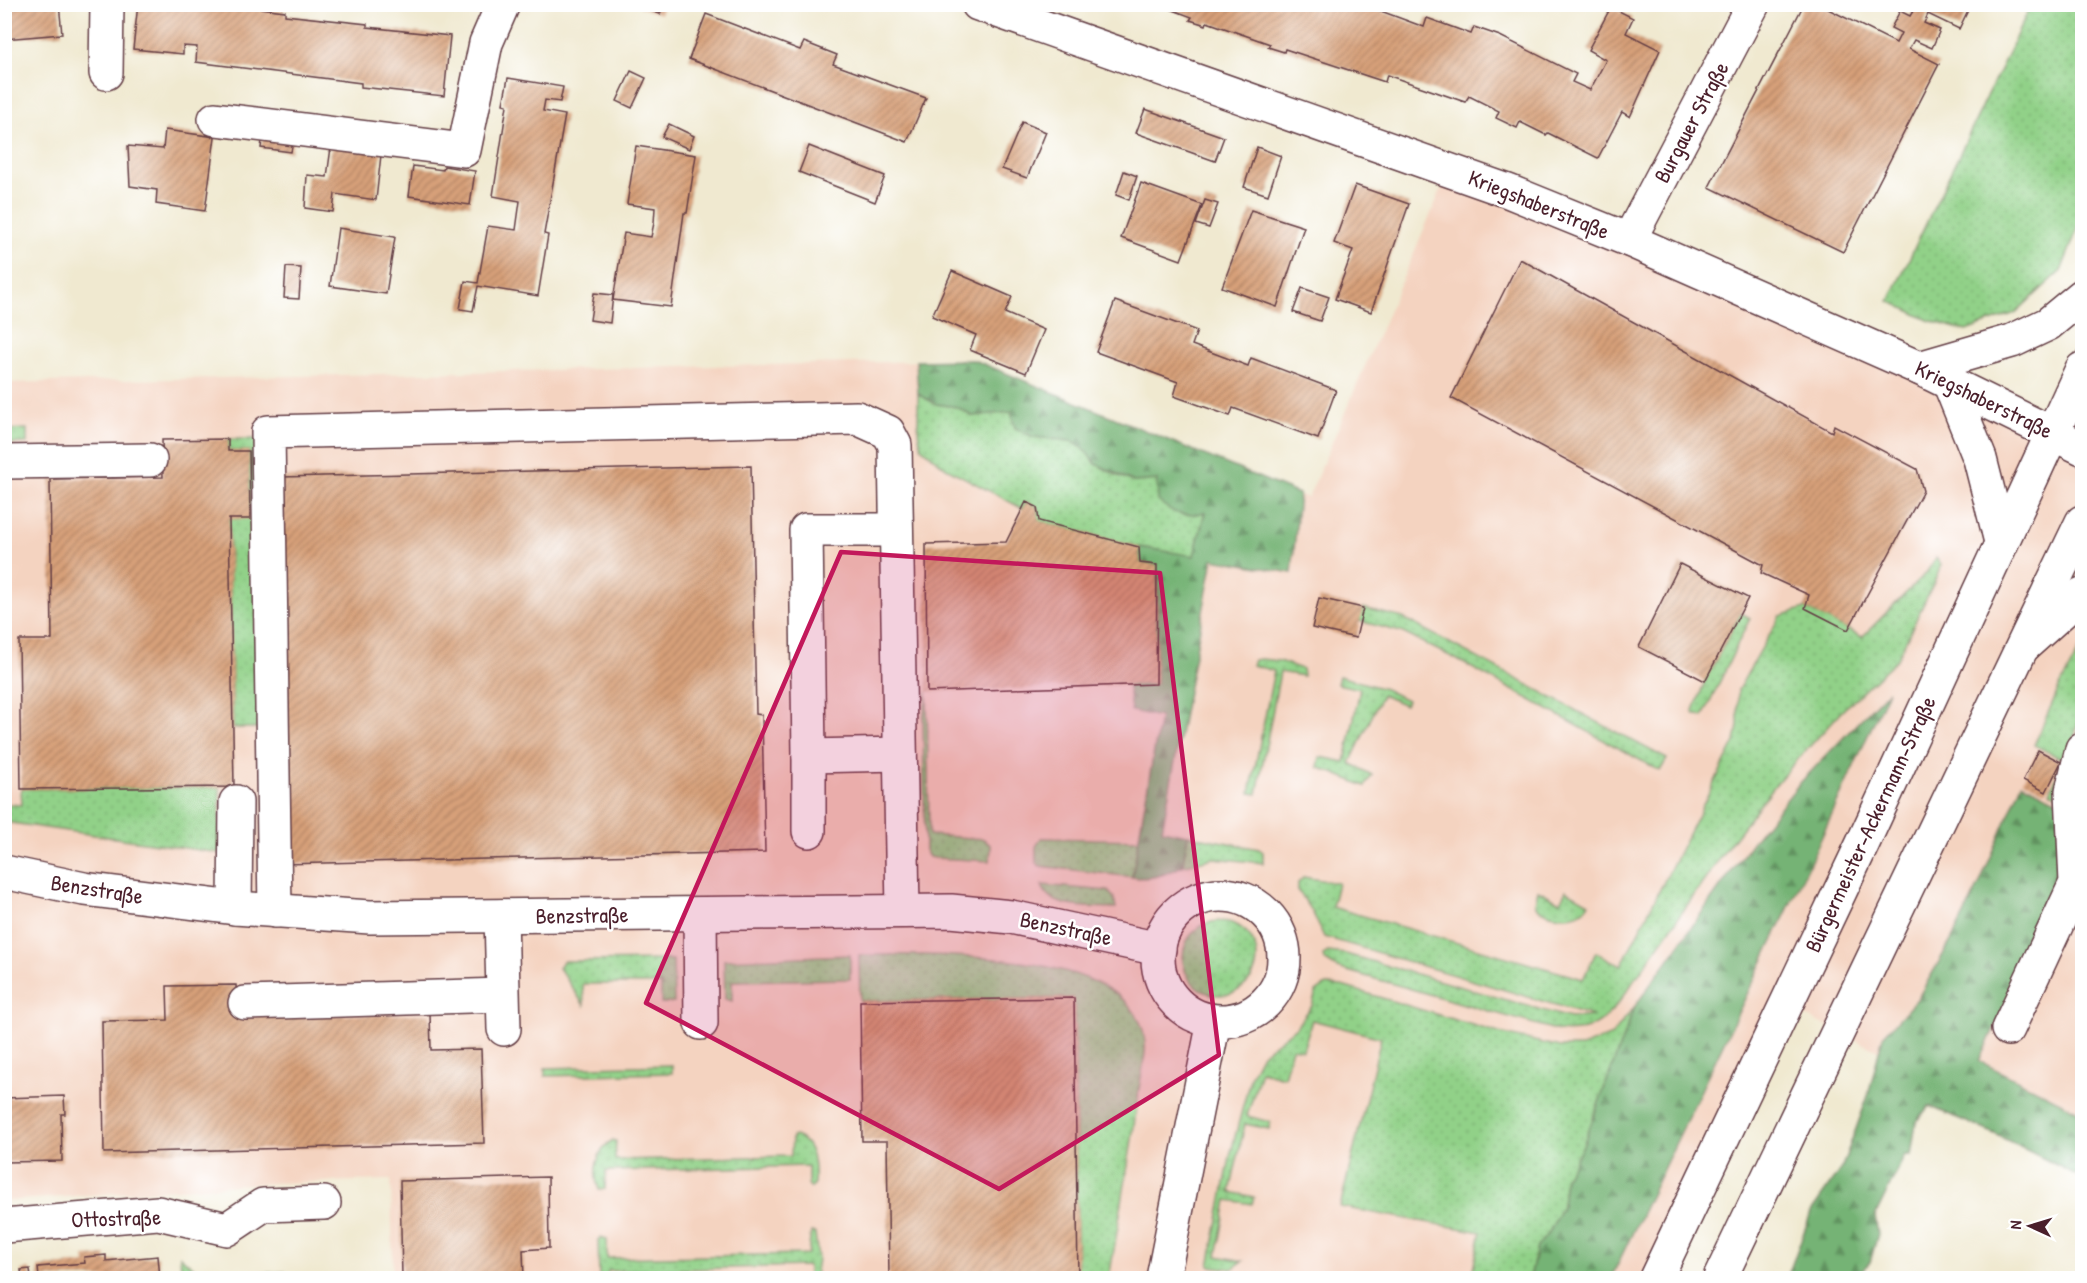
<svg xmlns="http://www.w3.org/2000/svg" width="2087" height="1283" viewBox="0 0 2087 1283" font-family="'Patrick Hand',sans-serif">
  <defs>
    <pattern id="grass-dots" width="8" height="8" patternUnits="userSpaceOnUse" patternTransform="scale(1.5)"><rect width="8" height="8" fill="#91d188"/><path d="M2 2h.1M6 6h.1" fill="none" stroke="#7fb376" stroke-width="1.8" stroke-linecap="round"/></pattern>
    <pattern id="forest-firs" width="22" height="20" patternUnits="userSpaceOnUse" patternTransform="scale(1.5)"><rect width="22" height="20" fill="#74b374"/><path d="M5 1l3.5 6h-7zM16 11l3.5 6h-7z" fill="#61915f"/></pattern>
    <pattern id="park-crowns" width="20" height="18" patternUnits="userSpaceOnUse" patternTransform="scale(1.5)"><rect width="20" height="18" fill="#91d188"/><path d="M2 6a3 3 0 1 1 6 0M12 15a3 3 0 1 1 6 0" fill="none" stroke="#7fb376"/></pattern>
    <pattern id="building-hatch" width="6" height="6" patternUnits="userSpaceOnUse" patternTransform="scale(1.5)"><rect width="6" height="6" fill="#d7a079"/><path d="M-1 1l2-2M0 6l6-6M5 7l2-2" fill="none" stroke="#b08263"/></pattern>
  </defs>
  <rect width="100%" height="100%" fill="#fff"/>
  <filter id="ink" filterUnits="userSpaceOnUse"><feTurbulence type="fractalNoise" baseFrequency=".0167" numOctaves="2"/><feDisplacementMap in="SourceGraphic" scale="12" xChannelSelector="R" yChannelSelector="G"/><feConvolveMatrix kernelMatrix="1 2 1 2 8 2 1 2 1" color-interpolation-filters="sRGB"/></filter>
  <filter id="wash" filterUnits="userSpaceOnUse"><feTurbulence type="fractalNoise" baseFrequency=".008" numOctaves="4" result="noise"/><feDisplacementMap in="SourceGraphic" scale="24" xChannelSelector="R" yChannelSelector="G"/><feGaussianBlur stdDeviation="1.35" result="paint"/><feColorMatrix in="noise" values="0 0 0 0 0 0 0 0 0 0 0 0 0 0 0 0 0 1.4 0 .05"/><feComposite in="paint" operator="in"/></filter>
  <g filter="url(#wash)">
    <rect width="100%" height="100%" fill="#f0e9d0"/>
    <polygon fill="#f4d3c0" points="1450,169 2082,448 2082,1150 1785,1006 1656,1278 393,1278 391,1180 250,1184 5,1201 5,383 974,360 1308,498"/>
    <g fill="url(#grass-dots)" stroke="#6e785a" stroke-width="1.5">
      <polygon points="2031,5 2082,5 2082,218 2061,271 2015,313 1966,331 1928,320 1889,301"/>
      <polygon points="918,394 936,404 957,407 972,416 1011,412 1054,438 1071,441 1083,448 1096,464 1116,475 1134,482 1157,480 1205,511 1194,557 1139,547 1039,521 1037,507 1026,502 1023,509 946,468 921,447 918,432"/>
      <polygon points="27,429 27,443 5,444 5,430"/>
      <polygon points="228,439 260,439 266,728 233,728 229,519 250,518 249,451 228,451"/>
      <path d="M1936,558L1941,565L1937,576L1897,659L1842,711L1780,779L1734,838L1620,1001C1604,1022 1586,1035 1559,1031L1337,968L1324,960L1323,955L1328,952L1346,954L1570,1018L1593,1016L1324,937L1312,911L1298,890V883L1304,877L1338,883L1332,907L1583,979L1596,952L1621,966L1735,742L1738,726V690L1780,616L1805,608L1862,637L1926,573Z"/>
      <polygon points="1363,608 1403,618 1667,759 1660,771 1452,657 1401,632 1359,621"/>
      <polygon points="1741,613 1750,618 1703,717 1693,713 1705,681"/>
      <polygon points="2082,645 2082,707 2065,774 2063,798 2050,792 2064,760 2034,745 2058,690"/>
      <polygon points="1261,659 1279,661 1302,669 1303,676 1280,672 1257,794 1250,793 1274,671 1252,665 1254,660"/>
      <polygon points="1339,676 1385,689 1407,700 1405,705 1382,695 1350,763 1372,775 1365,786 1318,767 1320,757 1345,762 1360,689 1337,684"/>
      <polygon points="927,692 929,835 984,839 991,846 990,861 935,858 929,857 925,850 923,719"/>
      <polygon points="220,787 219,853 5,822 5,804 22,805 21,789"/>
      <polygon points="1188,835 1259,849 1263,852 1263,863 1213,858 1182,866"/>
      <polygon points="1041,838 1139,840 1132,877 1040,866 1036,862 1036,847"/>
      <path d="M1042,885L1108,891L1114,898L1116,908C1094,906 1050,912 1042,885Z"/>
      <path d="M1538,890L1560,902L1566,890L1589,903C1580,922 1552,917 1537,908L1535,903Z"/>
      <circle cx="1220" cy="958" r="37"/>
      <polygon points="850,955 850,979 732,981 732,1001 725,999 724,960"/>
      <path d="M859,955C927,955 1127,947 1144,1035C1148,1051 1141,1073 1139,1089C1131,1153 1120,1215 1109,1278H1078L1074,998L860,1001Z"/>
      <polygon points="673,960 674,1003 661,1003 661,984 583,984 584,1005 559,968 563,961"/>
      <polygon points="1326,985 1342,986 1499,1033 1560,1047 1582,1047 1612,1035 1635,1006 1582,1148 1565,1178 1562,1206 1550,1231 1537,1247 1530,1278 1471,1278 1481,1232 1340,1207 1381,1038 1312,1020 1303,1050 1292,1048 1284,1077 1261,1071 1247,1116 1270,1122 1269,1129 1245,1124 1230,1192 1254,1197 1252,1204 1227,1200 1217,1256 1243,1261 1232,1269 1209,1266 1231,1152 1251,1075 1262,1054 1296,1027 1312,1006 1316,992"/>
      <polygon points="672,1065 672,1073 545,1076 545,1068"/>
      <path d="M795,1136C815,1142 815,1169 814,1186L811,1188L808,1184V1166L606,1171L605,1189L599,1190C592,1173 596,1149 613,1140L616,1141L615,1160L791,1156L792,1137Z"/>
      <polygon points="811,1232 815,1233 818,1259 815,1278 808,1278 808,1266 608,1271 607,1278 599,1278 598,1240 601,1237 607,1239 607,1258 808,1254"/>
    </g>
    <g fill="url(#forest-firs)" stroke="#5f6950" stroke-width="1.5">
      <path d="M974,360L1299,494L1292,573L1213,559L1162,830L1188,835L1182,866C1165,875 1151,880 1132,877L1160,717L1131,711L1128,685L1156,684L1157,565L1140,563L1139,547L1194,556L1205,512C1184,518 1175,515 1158,501L1157,480L1134,482L1096,464L1083,448L1071,441L1033,437L1015,428L1011,412L972,416L957,407L936,404L918,394L916,361Z"/>
      <polygon points="1888,691 1809,865 1611,1278 1530,1278 1537,1247 1550,1231 1562,1206 1565,1178 1582,1148 1635,1006 1756,837 1799,784"/>
      <polygon points="2022,783 2060,802 2066,876 1979,1061 2082,1113 2082,1178 1995,1134 1929,1106 1916,1122 1911,1155 1905,1155 1875,1216 1878,1234 1870,1262 1856,1276 1787,1278 1812,1210 1842,1167 1868,1096 1883,1036 1918,998 1951,941 1979,885"/>
    </g>
    <polygon fill="url(#park-crowns)" stroke="#6e785a" stroke-width="1.5" points="180,1256 195,1269 214,1276 285,1272 285,1278 182,1278"/>
    <g id="blocks">
      <g fill="url(#building-hatch)">
        <polygon points="4,4 59,4 62,34 4,39"/>
        <polygon points="138,4 188,4 187,9 201,10 202,4 226,4 285,11 285,15 367,24 367,27 450,36 444,96 361,87 361,83 196,62 197,47 183,46 183,54 133,49"/>
        <polygon points="641,4 664,4 660,14 640,7"/>
        <polygon points="1157,4 1362,4 1424,27 1427,18 1471,34 1474,27 1500,36 1576,74 1572,82 1590,90 1606,60 1588,50 1611,7 1633,18 1626,33 1660,50 1630,117 1622,112 1598,158 1548,133 1546,135 1520,122 1517,128 1496,118 1499,111 1469,96 1465,102 1387,75 1385,82 1285,49 1284,52 1268,47 1270,44 1207,22 1206,25 1190,20 1192,17"/>
        <polygon points="1804,4 1818,4 1896,43 1901,33 1891,28 1900,11 1910,16 1915,8 1909,4 1971,4 1959,29 1928,14 1924,23 1940,30 1932,48 1914,40 1909,49 1939,64 1843,252 1709,187"/>
        <polygon points="706,14 800,50 804,42 837,55 833,64 926,98 907,142 689,59"/>
        <polygon points="631,71 646,78 632,108 617,101"/>
        <polygon points="508,78 563,87 560,102 545,100 543,111 565,115 544,234 548,235 538,296 478,286 473,311 460,309 465,281 478,283 488,226 516,230 520,201 493,196 507,105 503,104"/>
        <polygon points="1145,109 1224,137 1215,161 1136,133"/>
        <polygon points="1022,122 1046,132 1027,178 1002,169"/>
        <polygon points="669,124 694,136 689,149 662,137"/>
        <polygon points="165,130 215,137 205,211 156,204 157,190 130,186 128,146 163,149"/>
        <polygon points="263,133 294,137 291,152 261,148"/>
        <polygon points="332,140 382,146 376,200 335,194 333,212 305,208 307,175 327,177"/>
        <polygon points="636,146 696,155 687,213 684,213 671,307 613,300 624,233 651,237 654,223 655,208 627,204"/>
        <polygon points="809,146 885,176 875,202 799,172"/>
        <polygon points="1257,147 1281,156 1268,195 1244,187"/>
        <polygon points="413,166 443,170 444,166 475,171 470,205 409,196"/>
        <polygon points="1124,171 1137,176 1129,200 1116,195"/>
        <polygon points="1141,183 1202,205 1181,260 1121,238"/>
        <polygon points="1355,185 1409,204 1371,312 1335,299 1353,250 1334,243"/>
        <polygon points="1205,200 1218,204 1209,228 1196,224"/>
        <polygon points="1251,210 1304,227 1277,307 1222,287"/>
        <polygon points="338,228 395,237 386,294 330,286"/>
        <polygon points="1520,259 1832,432 1834,425 1917,469 1923,491 1848,630 1805,608 1809,595 1761,573 1763,565 1451,398"/>
        <polygon points="286,267 301,268 299,299 284,298"/>
        <polygon points="952,271 1012,297 1005,313 1044,330 1026,373 970,350 976,335 932,316"/>
        <polygon points="1302,288 1329,297 1320,321 1293,312"/>
        <polygon points="594,293 613,295 610,323 590,320"/>
        <polygon points="1115,301 1197,331 1192,345 1248,366 1251,358 1336,390 1318,439 1233,408 1230,416 1174,396 1178,382 1096,352"/>
        <polygon points="228,439 228,451 249,451 250,519 229,519 234,787 21,789 19,640 52,640 50,479 163,477 162,440"/>
        <polygon points="751,466 756,714 762,715 765,852 283,864 281,477"/>
        <polygon points="1026,502 1037,507 1039,521 1139,547 1140,563 1157,565 1156,684 927,692 926,544 1006,542"/>
        <polygon points="1680,564 1748,598 1705,681 1639,647"/>
        <polygon points="1319,598 1363,608 1356,638 1312,628"/>
        <polygon points="2038,750 2061,762 2046,792 2023,780"/>
        <polygon points="236,985 237,1017 430,1014 431,1050 481,1049 484,1143 104,1153 102,1021 168,1020 167,986"/>
        <polygon points="1074,998 1078,1278 889,1278 887,1141 862,1141 860,1001"/>
        <polygon points="64,1096 65,1114 61,1114 62,1161 4,1162 4,1098"/>
        <polygon points="548,1177 549,1248 523,1250 524,1278 402,1278 400,1181"/>
        <polygon points="106,1255 106,1261 158,1256 160,1278 39,1278 38,1267 85,1263 84,1257"/>
        <polygon points="30,1269 31,1278 22,1278 21,1270"/>
      </g>
    </g>
  </g>
  <g filter="url(#ink)">
    <use href="#blocks" fill-opacity="0" stroke="#633d44" stroke-width="1.5"/>
    <g fill="none" stroke-linecap="round" stroke-linejoin="round">
      <g stroke="#633d44" stroke-width="36">
        <g id="minor">
          <polyline points="106,73 107,4"/>
          <polyline points="215,119 464,150 486,43 503,4"/>
          <polyline points="1629,240 1753,4"/>
          <polyline points="4,462 150,460"/>
          <polyline points="896,530 806,530 809,756 900,754"/>
          <polyline points="2025,645 2082,594"/>
          <polyline points="809,756 809,831"/>
          <polyline points="4,872 84,889 235,908 370,917 951,911 1011,917 1159,949"/>
          <circle cx="1221" cy="958" r="63"/>
          <polyline points="235,908 236,802"/>
          <polyline points="275,911 268,432 857,418 888,432 895,445 903,911"/>
          <polyline points="700,914 701,1023"/>
          <polyline points="501,916 504,1029"/>
          <polyline points="245,1003 502,995"/>
          <polyline points="2008,1029 2076,883 2072,791 2082,749"/>
          <polyline points="4,1226 158,1213 227,1229 263,1205 324,1203"/>
          <polyline points="1163,1278 1214,1021"/>
        </g>
      </g>
      <g stroke="#633d44" stroke-width="36">
        <g id="major">
          <polyline points="978,4 1508,191 1629,240 1919,368 2082,448"/>
          <polyline points="1919,368 2012,341 2048,324 2082,296"/>
          <polyline points="1949,382 1980,459 2001,542"/>
          <polyline points="1656,1278 1862,845 2082,369"/>
          <polyline points="1720,1278 2082,522"/>
        </g>
      </g>
      <use href="#minor" stroke="#fff" stroke-width="33"/>
      <use href="#major" stroke="#fff" stroke-width="33"/>
    </g>
  </g>
  <path fill="#c2185b" fill-opacity="0.2" stroke="#c2185b" stroke-width="4.5" stroke-linejoin="round" d="M841,552L1160,573L1219,1055L999,1189L646,1003Z"/>
  <g text-anchor="middle" dominant-baseline="central" stroke-width="5" stroke-linejoin="round" paint-order="stroke">
    <g font-size="22" fill="#4a1f2b" stroke="#fff">
      <text transform="translate(1691 122) rotate(-62)">Burgauer Straße</text>
      <text transform="translate(1539 204) rotate(22)">Kriegshaberstraße</text>
      <text transform="translate(1984 399) rotate(26)">Kriegshaberstraße</text>
      <text transform="translate(1870 824) rotate(-65)">Bürgermeister-Ackermann-Straße</text>
      <text transform="translate(97 889) rotate(9)">Benzstraße</text>
      <text transform="translate(582 915) rotate(-1)">Benzstraße</text>
      <text transform="translate(1066 928) rotate(12)">Benzstraße</text>
      <text transform="translate(116 1218) rotate(-2)">Ottostraße</text>
    </g>
  </g>
  <rect width="2087" height="1283" fill="none" stroke="#fff" stroke-width="24"/>
  <g transform="translate(2030 1226) rotate(274)" stroke="#ffffff" stroke-width="4.5" paint-order="stroke">
  <path d="M0-4.5L10 22L0 15L-10 22Z" fill="#4a1f2b"/>
  <text y="-9" font-size="16" font-weight="bold" text-anchor="middle" fill="#4a1f2b">N</text>
  </g>
</svg>
